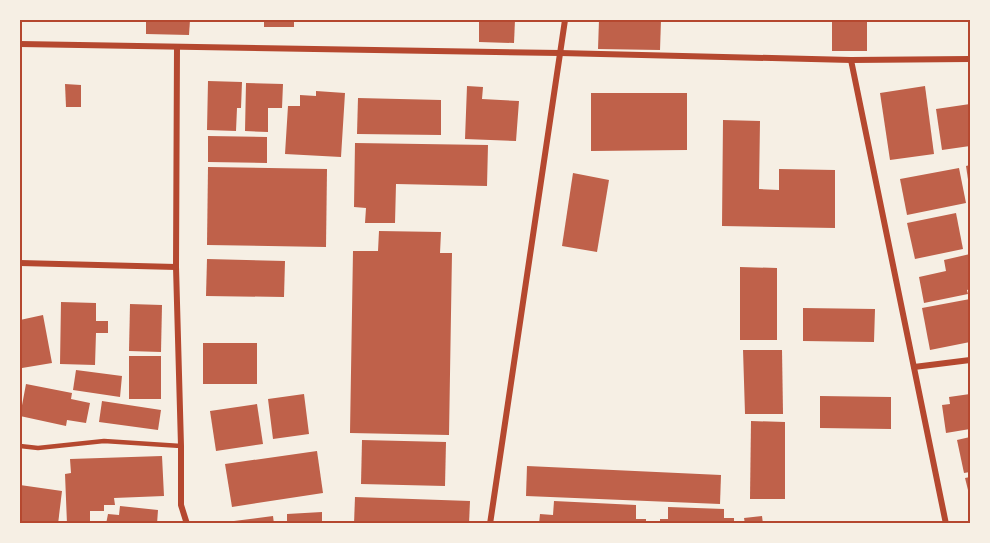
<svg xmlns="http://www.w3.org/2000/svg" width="990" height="543" viewBox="0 0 990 543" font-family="Inter,sans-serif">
  <rect width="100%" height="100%" fill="#f6efe4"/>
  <g fill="#bf614a">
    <polygon points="146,20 190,20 189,35 146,34"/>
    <rect x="264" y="20" width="30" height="7"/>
    <polygon points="479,20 515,20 514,43 479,42"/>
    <polygon points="599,20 661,20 660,50 598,49"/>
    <rect x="832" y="20" width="35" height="31"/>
    <polygon points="208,81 242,82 241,108 237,108 236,131 207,130"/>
    <polygon points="246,83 283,84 282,108 268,108 268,132 245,131"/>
    <polygon points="65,84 81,85 81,107 66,107"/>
    <polygon points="467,86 483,87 482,99 519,101 516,141 465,139"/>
    <polygon points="925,86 934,154 890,160 880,93"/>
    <polygon points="316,91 345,93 341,157 285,154 288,106 300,106 300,95 316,96"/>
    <polygon points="591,93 687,93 687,150 591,151"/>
    <polygon points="358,98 441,100 441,135 357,134"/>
    <polygon points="970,104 970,146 942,150 936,109"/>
    <polygon points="723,120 760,121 759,189 779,190 779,169 835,170 835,228 722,226"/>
    <polygon points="208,136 267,137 267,163 208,162"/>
    <polygon points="355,143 488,145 487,186 396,184 395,223 365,223 366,208 354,207"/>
    <polygon points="970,165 970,186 969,186 966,166"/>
    <polygon points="208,167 327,169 326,247 207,245"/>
    <polygon points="959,168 966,203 907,215 900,179"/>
    <polygon points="573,173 609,180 597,252 562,246"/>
    <polygon points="956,213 963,249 915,259 907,223"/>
    <polygon points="379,231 441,232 440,253 452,253 449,435 350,433 353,251 378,251"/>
    <polygon points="970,254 970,289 967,290 968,294 924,303 919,277 946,271 944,260"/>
    <polygon points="207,259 285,261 284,297 206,296"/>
    <polygon points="740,267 777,268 777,340 740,340"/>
    <polygon points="970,299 970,342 930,350 922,308"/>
    <polygon points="61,302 96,303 96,321 108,321 108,333 96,333 95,365 60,364"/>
    <polygon points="130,304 162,305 161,352 129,351"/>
    <polygon points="803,308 875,309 874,342 803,341"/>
    <polygon points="43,315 52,363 22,368 20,353 20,320"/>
    <rect x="203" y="343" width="54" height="41"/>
    <polygon points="743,350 782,350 783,414 745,414"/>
    <rect x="129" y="356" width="32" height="43"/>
    <polygon points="76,370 122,376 120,397 73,390"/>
    <polygon points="26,384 72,393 71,399 90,403 86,423 67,420 66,426 20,416"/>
    <polygon points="304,394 309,434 273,439 268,399"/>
    <polygon points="970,394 970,429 946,433 942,405 950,404 949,397"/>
    <polygon points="820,396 891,397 891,429 820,428"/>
    <polygon points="102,401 161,410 158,430 99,422"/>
    <polygon points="257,404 263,444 216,451 210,411"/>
    <polygon points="751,421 785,422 785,499 750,499"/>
    <polygon points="970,437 970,472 964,473 957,440"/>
    <polygon points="362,440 446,442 445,486 361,484"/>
    <polygon points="317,451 323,493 232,507 225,464"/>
    <polygon points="162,456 164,496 114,498 115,505 104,505 104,511 90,511 90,524 67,524 65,474 71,473 70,459"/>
    <polygon points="527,466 721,475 720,504 526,496"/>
    <polygon points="970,477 970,498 965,478"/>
    <polygon points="20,485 62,491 58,524 20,524"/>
    <polygon points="355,497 470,501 469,524 354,524"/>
    <polygon points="554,501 636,505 636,519 646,519 646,524 539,524 540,514 553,515"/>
    <polygon points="120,506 158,510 157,524 106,524 108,514 119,515"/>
    <polygon points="668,507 724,509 724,518 734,518 734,524 660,524 660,519 668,519"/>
    <polygon points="322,512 322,524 287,524 287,514"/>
    <polygon points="273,516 274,524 227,524 226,522"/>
    <polygon points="762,516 763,524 745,524 744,518"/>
  </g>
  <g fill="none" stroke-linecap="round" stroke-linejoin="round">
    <polyline stroke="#b5482f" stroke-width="4.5" points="20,446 38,448 104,441 181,446"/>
    <g stroke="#b5482f" stroke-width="6">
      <polyline points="20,44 560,53 851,60 970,59"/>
      <polyline points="177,47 176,267 181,446 181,505 187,524"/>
      <polyline points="851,60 946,524"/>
      <polyline points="20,263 176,267"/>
      <polyline points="914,367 970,360"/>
      <polyline points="490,524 565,20"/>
    </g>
  </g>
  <rect width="990" height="543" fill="none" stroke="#f6efe4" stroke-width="42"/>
  <rect x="21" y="21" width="948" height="501" fill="none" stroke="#b5482f" stroke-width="2"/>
</svg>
